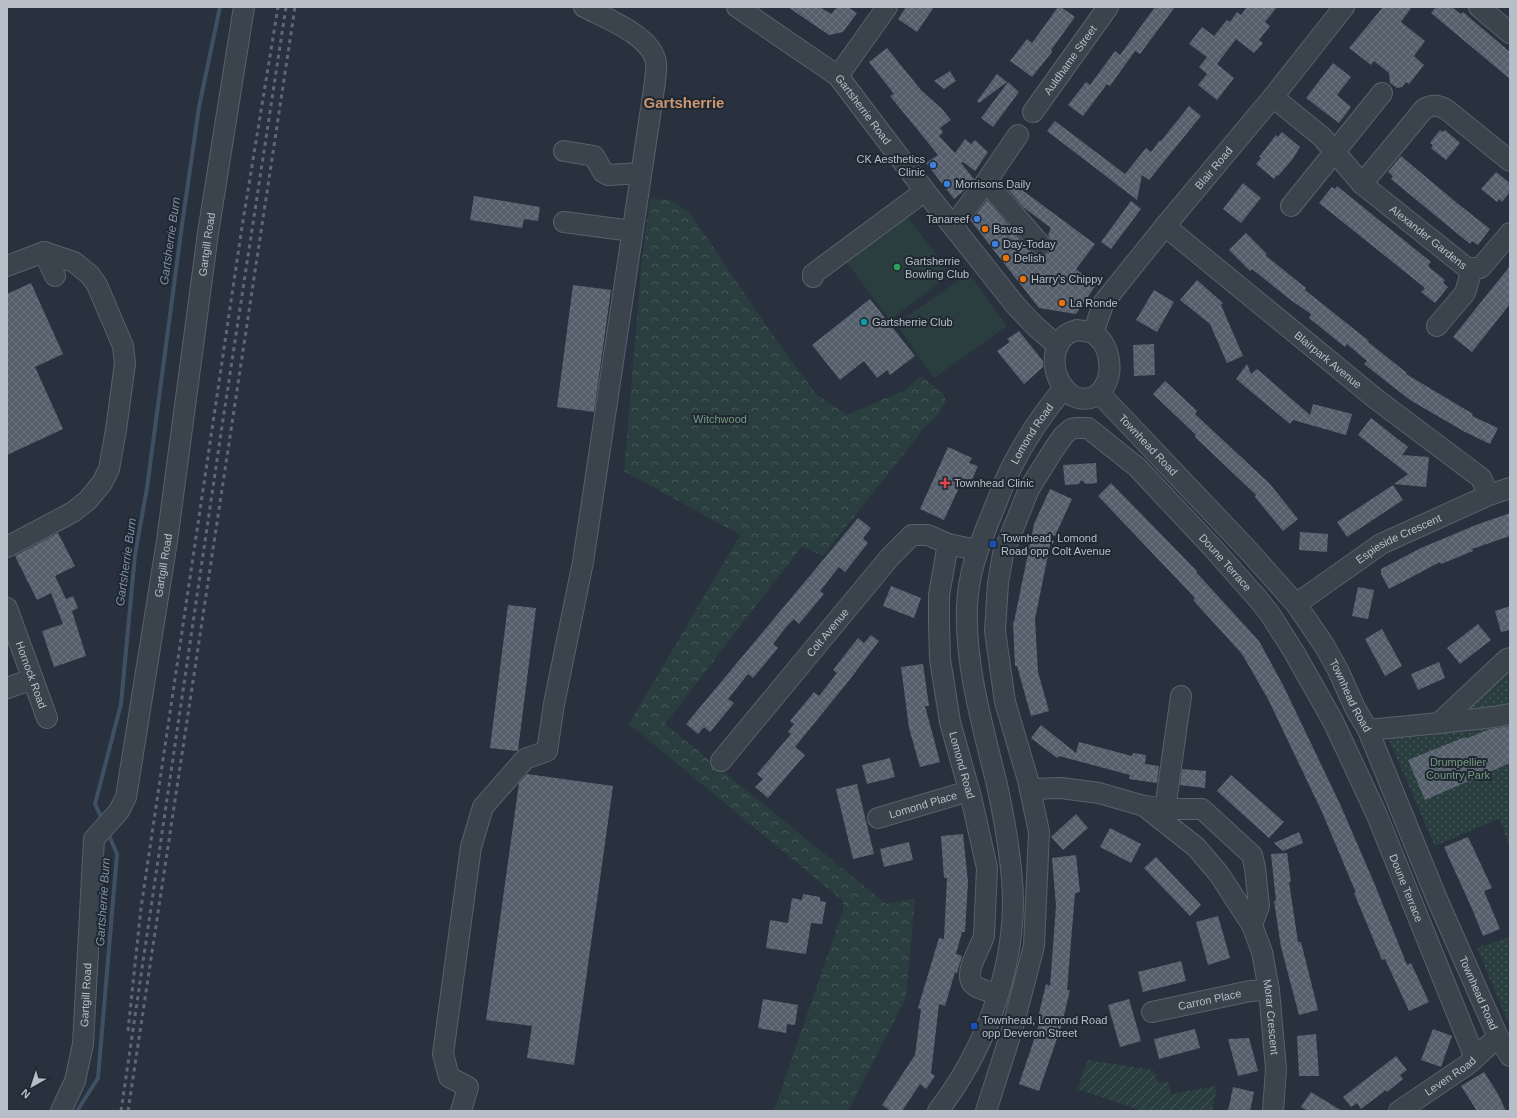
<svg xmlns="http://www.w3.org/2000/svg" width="1517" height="1118" viewBox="0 0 1517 1118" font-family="Helvetica,sans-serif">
  <defs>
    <pattern id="forest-crowns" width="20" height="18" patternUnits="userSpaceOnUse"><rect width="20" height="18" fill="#2b3e3f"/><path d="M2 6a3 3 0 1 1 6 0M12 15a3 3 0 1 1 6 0" fill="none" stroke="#485859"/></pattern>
    <pattern id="park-dots" width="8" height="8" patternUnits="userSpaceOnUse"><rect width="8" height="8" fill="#2b3e3f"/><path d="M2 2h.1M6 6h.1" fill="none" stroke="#485859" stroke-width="1.8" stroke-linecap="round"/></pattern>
    <pattern id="garden-furrows" width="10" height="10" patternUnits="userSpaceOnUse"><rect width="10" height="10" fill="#2b3e3f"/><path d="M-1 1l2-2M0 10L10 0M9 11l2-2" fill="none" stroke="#485859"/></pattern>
    <pattern id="building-cross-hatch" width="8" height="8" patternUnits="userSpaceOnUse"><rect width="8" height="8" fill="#565f6c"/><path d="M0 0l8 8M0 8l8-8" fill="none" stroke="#6c7480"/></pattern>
  </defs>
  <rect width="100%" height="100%" fill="#28313d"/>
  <polygon fill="url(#forest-crowns)" points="650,199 671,200 690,213 770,331 816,394 847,415 905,390 921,376 943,393 946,401 936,417 925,427 823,556 802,546 665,724 886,904 915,898 906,998 848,1111 774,1111 843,910 843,901 629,724 740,535 624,471 642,259"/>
  <g fill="url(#park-dots)">
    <polygon points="1510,665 1510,850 1500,818 1435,846 1388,738 1449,716"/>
    <polygon points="1510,937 1510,1027 1477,948"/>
  </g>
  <polygon fill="url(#garden-furrows)" points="1088,1060 1153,1070 1159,1083 1168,1082 1171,1094 1216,1086 1216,1093 1212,1111 1143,1111 1077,1089"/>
  <g fill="#2b3e3f">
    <polygon points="906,214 951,274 890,320 844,259"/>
    <polygon points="969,273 1007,326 934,378 896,324"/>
  </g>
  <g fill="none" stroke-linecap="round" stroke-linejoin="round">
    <g stroke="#405064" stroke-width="4">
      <polyline points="103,821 95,804 121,704 135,555 147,488 182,225 199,107 220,7"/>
      <polyline points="77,1111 98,1078 117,854 108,833"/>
    </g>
  </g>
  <g fill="url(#building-cross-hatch)">
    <polygon points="788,7 820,7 831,14 837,7 848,7 857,13 843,32 829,35"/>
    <polygon points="906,7 934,7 917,32 898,19"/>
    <polygon points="1058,7 1061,7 1075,17 1051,50 1052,52 1032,77 1010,61 1027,39 1032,43"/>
    <polygon points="1155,7 1175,7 1140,54 1135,51 1110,86 1107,84 1083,116 1068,105 1086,82 1090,85 1115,51 1120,55"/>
    <polygon points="1247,7 1277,7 1265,22 1270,26 1259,40 1263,43 1254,53 1236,39 1217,64 1234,78 1217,100 1198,85 1207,74 1199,67 1207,57 1189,44 1202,27 1214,36 1227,20 1230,22 1237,12 1241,15"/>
    <polygon points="1383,7 1412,7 1401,22 1425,41 1414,56 1424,65 1409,84 1406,82 1402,87 1397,88 1390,83 1389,73 1374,61 1371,65 1349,48"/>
    <polygon points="1436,7 1452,7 1461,14 1463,12 1510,52 1510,79 1431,13"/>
    <polygon points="887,48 921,90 942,109 951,120 940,128 943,132 939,136 955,153 965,139 971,144 975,140 988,152 975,171 963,162 961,163 974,179 968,187 954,199 926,163 938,155 890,96 894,94 869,62"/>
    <polygon points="1333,63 1351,77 1337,95 1351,107 1339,123 1306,98"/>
    <polygon points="950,71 956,81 944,89 934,81"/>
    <polygon points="997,74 1007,82 979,103 977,101"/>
    <polygon points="1008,82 1019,92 993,127 981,118"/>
    <polygon points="1189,106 1201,116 1149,180 1142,175 1137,200 1047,131 1055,121 1125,174 1146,148 1151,152 1160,140 1161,141"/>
    <polygon points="1440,130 1443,132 1445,130 1460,143 1446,160 1431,148 1433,145 1430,143"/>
    <polygon points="1282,132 1300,147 1292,160 1278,176 1277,175 1274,179 1256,164 1261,158 1259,157 1276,135 1278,137"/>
    <polygon points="1401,156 1457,203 1490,229 1478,245 1472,241 1470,244 1391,179 1393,176 1388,172"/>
    <polygon points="1496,172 1510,183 1510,192 1502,202 1499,199 1497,202 1481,189"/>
    <polygon points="1010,181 1095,244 1076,269 1096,285 1076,314 1039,308 971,221 987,200 1037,259 1038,256 1044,256 1049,253 1052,248 1052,242 1048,235 1051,228 1023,207 1006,187"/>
    <polygon points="1243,183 1261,198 1241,223 1223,209"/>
    <polygon points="1337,186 1431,262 1428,265 1430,268 1445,280 1443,283 1448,287 1435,303 1421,292 1425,288 1319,203 1332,187 1335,189"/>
    <polygon points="474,196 540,207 538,221 524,219 522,228 470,220"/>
    <polygon points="1131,201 1141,209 1111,249 1101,242"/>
    <polygon points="1246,233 1267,254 1265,255 1306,288 1305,290 1369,341 1368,342 1407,373 1406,374 1473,414 1472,416 1498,428 1490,444 1465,432 1410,400 1364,364 1367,361 1347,344 1345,347 1309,318 1311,314 1292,301 1252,269 1250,271 1229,250"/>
    <polygon points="1510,266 1510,304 1472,352 1453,337"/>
    <polygon points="1197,280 1223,303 1221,305 1243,356 1227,363 1210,324 1180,300"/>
    <polygon points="31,283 63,354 35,367 63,429 7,455 7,294"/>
    <polygon points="573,285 611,290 594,412 557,407"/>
    <polygon points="1154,290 1174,302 1157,332 1136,320"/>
    <polygon points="870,299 915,356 890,375 887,370 877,378 864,361 840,380 812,345"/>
    <polygon points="1019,331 1043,361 1043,367 1024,384 997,351 1010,342 1007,339"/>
    <polygon points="1154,344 1155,375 1134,376 1133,345"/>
    <polygon points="1247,364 1251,374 1257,369 1310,415 1313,404 1352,414 1346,435 1293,420 1290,424 1236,379"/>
    <polygon points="1165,381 1197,411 1195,414 1270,484 1298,519 1283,531 1255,497 1256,495 1195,437 1196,435 1153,394"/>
    <polygon points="1371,418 1408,447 1402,455 1429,457 1426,487 1394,484 1408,474 1358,435"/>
    <polygon points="948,447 972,458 969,463 978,466 970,484 962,481 944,520 920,509"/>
    <polygon points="1096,463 1097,483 1086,484 1081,480 1079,484 1065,485 1063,465"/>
    <polygon points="1111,483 1197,571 1196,572 1259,641 1283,685 1340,804 1375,885 1407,965 1411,963 1429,1002 1409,1011 1385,959 1382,960 1354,893 1356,893 1322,812 1268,699 1242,654 1193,600 1195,598 1098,496"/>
    <polygon points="1393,485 1403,500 1347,537 1337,522"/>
    <polygon points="1050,489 1072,499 1055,536 1052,535 1035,619 1038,672 1049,711 1031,716 1017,666 1015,666 1013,622 1014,622 1034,524"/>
    <polygon points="1510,513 1510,536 1472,549 1473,551 1441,564 1440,562 1389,589 1381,574 1381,569 1421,548 1476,525"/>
    <polygon points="858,518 871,528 863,538 868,543 845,572 839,567 820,591 824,594 799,624 794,619 787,626 773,644 778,648 753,678 748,674 728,699 734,703 710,732 704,727 698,734 686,724"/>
    <polygon points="1300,532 1328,534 1327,552 1299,550"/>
    <polygon points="58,533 75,566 55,576 66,599 73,596 78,608 72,611 86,656 54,667 42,631 63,624 51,593 37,600 15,556"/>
    <polygon points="891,586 921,598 914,618 883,606"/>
    <polygon points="1358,587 1374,590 1368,619 1352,616"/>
    <polygon points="508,605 536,608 518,750 516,751 490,748"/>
    <polygon points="1510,606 1510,630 1501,632 1495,611"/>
    <polygon points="1478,624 1491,640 1460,664 1447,648"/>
    <polygon points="1382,629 1402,666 1385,676 1365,639"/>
    <polygon points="871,635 879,641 847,683 795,747 805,755 768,798 755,787 763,779 757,774 791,734 788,732 794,724 790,721 814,692 819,696 837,673 833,670 858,638 864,643"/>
    <polygon points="1439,662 1445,678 1418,690 1411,674"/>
    <polygon points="923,664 929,706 925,706 940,762 920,767 909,728 901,667"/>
    <polygon points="1041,725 1076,753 1079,742 1132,756 1133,753 1146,755 1145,764 1159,766 1157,783 1129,779 1130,775 1059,756 1057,758 1031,738"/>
    <polygon points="1510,726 1510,763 1425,800 1408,760 1465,737 1465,739 1490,729"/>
    <polygon points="890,758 895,777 867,784 862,765"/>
    <polygon points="1182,769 1206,771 1205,788 1180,785"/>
    <polygon points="527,774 613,786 574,1065 527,1058 532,1026 486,1020 519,783"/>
    <polygon points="1231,775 1284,822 1269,838 1217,791"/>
    <polygon points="857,784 874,854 853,859 836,789"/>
    <polygon points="1076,814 1088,828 1063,850 1051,837"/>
    <polygon points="1110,828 1141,844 1131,863 1100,847"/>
    <polygon points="1299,832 1303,843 1283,851 1274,843"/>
    <polygon points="963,834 968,882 965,932 962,932 956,954 962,956 957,973 955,972 945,1006 939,1004 931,1073 935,1076 926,1089 920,1084 902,1111 891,1111 882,1105 915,1055 921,1009 918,1008 939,938 944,939 947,878 944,878 941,836"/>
    <polygon points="1468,837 1492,888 1484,891 1500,929 1483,936 1473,911 1444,847"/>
    <polygon points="909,842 913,860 884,867 880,849"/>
    <polygon points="1287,853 1291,882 1289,882 1298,942 1301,942 1318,1010 1299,1015 1281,947 1274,901 1276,901 1271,854"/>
    <polygon points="1076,855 1080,892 1075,893 1067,990 1070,990 1062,1024 1039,1091 1019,1084 1040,1022 1037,1022 1046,984 1050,986 1056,906 1052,858"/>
    <polygon points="1156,857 1201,905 1190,916 1144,868"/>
    <polygon points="803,894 820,897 820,901 826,902 822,924 811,923 806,954 766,948 770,920 788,923 792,898 802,900"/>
    <polygon points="1218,916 1230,958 1208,965 1196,922"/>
    <polygon points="1181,961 1186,981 1143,992 1138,972"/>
    <polygon points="763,999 798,1005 795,1025 787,1024 786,1033 758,1028"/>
    <polygon points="1129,999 1141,1041 1120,1047 1108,1005"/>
    <polygon points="1195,1029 1200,1048 1159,1059 1154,1039"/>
    <polygon points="1433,1029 1452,1036 1441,1067 1421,1060"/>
    <polygon points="1316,1034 1319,1076 1299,1076 1297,1036"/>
    <polygon points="1249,1038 1258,1071 1238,1076 1228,1039"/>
    <polygon points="1396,1056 1407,1070 1400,1075 1403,1079 1387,1092 1386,1090 1361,1109 1357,1103 1351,1107 1343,1097"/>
    <polygon points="1484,1072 1498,1094 1506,1111 1477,1111 1461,1086"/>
    <polygon points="1233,1087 1254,1092 1250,1111 1228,1111"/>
    <polygon points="1311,1092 1342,1111 1308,1111 1301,1107"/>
  </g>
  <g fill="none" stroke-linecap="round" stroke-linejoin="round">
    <g stroke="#59616b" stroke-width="22">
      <g id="minor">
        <path id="s1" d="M737,7L838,76L925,191L1016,306L1035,326L1058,346"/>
        <polyline points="1479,7 1510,33"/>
        <polyline points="838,76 887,7"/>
        <path id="s2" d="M1273,97L1322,137L1362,184L1467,268H1480L1483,265L1510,233"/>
        <path id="s3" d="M1033,112L1108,7"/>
        <polyline points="564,151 594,156 603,172 608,175 641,173"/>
        <polyline points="986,182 1041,245"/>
        <path d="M1362,184L1424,109C1432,104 1439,105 1447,110L1510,161"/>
        <polyline points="1291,206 1382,93"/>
        <polyline points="564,222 632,231"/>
        <polyline points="953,226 986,182 1018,135"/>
        <path id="s4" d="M1165,226L1376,399L1481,478L1489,495"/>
        <polyline points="7,266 44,252 55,276"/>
        <polyline points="813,277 813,274 925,191"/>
        <polyline points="1437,326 1465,293 1472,269"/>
        <path d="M1077,330C1082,331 1088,331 1092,333C1110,342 1114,371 1104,387C1095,403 1075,402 1064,388C1049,369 1051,336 1077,330Z"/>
        <path id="s5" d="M1093,333L1104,302L1165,226L1273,97L1344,7"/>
        <path id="s6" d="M1100,394L1247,549L1296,604L1324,645L1338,670L1355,708L1368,730L1437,899L1498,1037L1510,1056"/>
        <polyline points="7,547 73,512 88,500 102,483 109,469 116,430 125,363 123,346 97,285 90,275 74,262 44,252"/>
        <path id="s7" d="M977,550L948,544L939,595V625L940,659L950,722L971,797L987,868L984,936C980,949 962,975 974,985C979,990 991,992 998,994"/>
        <path id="s8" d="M1296,604L1381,544L1489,495L1510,488"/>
        <path id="s9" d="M7,608L47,718"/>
        <polyline points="7,688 33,679"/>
        <polyline points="1439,723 1494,717 1510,714"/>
        <polyline points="1368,730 1439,723 1507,659 1510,658"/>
        <path id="s10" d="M721,761L890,557L912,535H928L948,544"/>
        <path id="s11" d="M1030,789L1061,788L1099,793L1144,806L1196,847L1219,874L1252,925L1262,952L1269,990L1276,1069L1273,1111"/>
        <polyline points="1146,806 1165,809 1202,809 1252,855 1255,868 1259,906 1252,925"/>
        <polyline points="1165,809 1181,696"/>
        <path id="s12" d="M878,818L969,791"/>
        <path id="s13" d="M1152,1012L1250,991L1269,990"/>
        <path id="s14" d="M61,1111L75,1081L83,1044L94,839L119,811L126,797L167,541L208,233L244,7"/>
        <path d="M461,1111L468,1087L449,1077L443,1054L471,847L483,807L525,759L547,751L554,704L583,562L655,82C655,76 657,69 656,63C653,36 605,18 584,7"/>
        <path id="s15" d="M938,1111C983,1052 1012,978 1013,904C1013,867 1005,822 997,785C983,726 965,668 967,607C968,572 980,543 993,511C999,497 1004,482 1011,468C1025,440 1044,412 1064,388"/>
        <path id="s16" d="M986,1111L1012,1030L1034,946L1039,832L1028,780L1005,702L995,631L998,583L1003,554L1029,489L1054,449L1064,435L1071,429L1076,428H1088L1137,467L1212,547L1258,599L1270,614L1294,652L1333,721L1376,813L1475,1058"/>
        <path id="s17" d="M1399,1111L1467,1065L1498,1037"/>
      </g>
    </g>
    <use href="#minor" stroke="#3b434d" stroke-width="20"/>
    <g stroke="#5e6774" stroke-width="3" stroke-dasharray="4 4" stroke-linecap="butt">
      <polyline points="128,1031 141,908 242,227 278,7"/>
      <polyline points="121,1111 221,433 286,7"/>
      <polyline points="128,1111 295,7"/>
    </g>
  </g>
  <g fill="#3f7fe0" stroke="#202832" stroke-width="1.5">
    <circle cx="933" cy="165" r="4"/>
    <circle cx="947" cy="184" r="4"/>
    <circle cx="977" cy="219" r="4"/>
    <circle cx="995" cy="244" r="4"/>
  </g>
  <g fill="#e8710a" stroke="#202832" stroke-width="1.5">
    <circle cx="985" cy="229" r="4"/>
    <circle cx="1006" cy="258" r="4"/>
    <circle cx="1023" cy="279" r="4"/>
    <circle cx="1062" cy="303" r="4"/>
  </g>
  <circle fill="#2e9e5b" stroke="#202832" stroke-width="1.5" cx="897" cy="267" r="4"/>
  <circle fill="#0f9aa8" stroke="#202832" stroke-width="1.5" cx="864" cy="322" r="4"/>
  <path fill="#e0444e" stroke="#202832" stroke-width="1.5" d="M943 477h4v4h4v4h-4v4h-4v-4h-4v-4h4z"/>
  <g fill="#1a4fb4" stroke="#202832" stroke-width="1.5">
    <rect x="989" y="540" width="8" height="8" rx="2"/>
    <rect x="970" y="1022" width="8" height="8" rx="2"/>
  </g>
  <g text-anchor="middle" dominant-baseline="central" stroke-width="4" stroke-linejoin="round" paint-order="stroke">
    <g font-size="11" fill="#b8bec8" stroke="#202832">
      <text stroke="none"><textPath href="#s3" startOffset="64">Auldhame Street</textPath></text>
      <text stroke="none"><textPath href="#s1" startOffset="164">Gartsherrie Road</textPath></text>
      <text stroke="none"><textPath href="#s5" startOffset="206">Blair Road</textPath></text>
      <text stroke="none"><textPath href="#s2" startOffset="210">Alexander Gardens</textPath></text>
      <text stroke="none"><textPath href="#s14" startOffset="888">Gartgill Road</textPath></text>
      <text stroke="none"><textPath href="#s4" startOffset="211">Blairpark Avenue</textPath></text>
      <text stroke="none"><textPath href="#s15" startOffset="712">Lomond Road</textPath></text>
      <text stroke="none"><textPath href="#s6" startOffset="70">Townhead Road</textPath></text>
      <text stroke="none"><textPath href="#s8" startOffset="122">Espieside Crescent</textPath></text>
      <text stroke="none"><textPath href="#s16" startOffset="923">Doune Terrace</textPath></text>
      <text stroke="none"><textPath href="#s14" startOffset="564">Gartgill Road</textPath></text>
      <text stroke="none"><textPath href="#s10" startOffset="167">Colt Avenue</textPath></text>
      <text stroke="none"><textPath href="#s9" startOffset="71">Hornock Road</textPath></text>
      <text stroke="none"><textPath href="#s6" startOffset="394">Townhead Road</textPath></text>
      <text stroke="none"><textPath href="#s7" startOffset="254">Lomond Road</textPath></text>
      <text stroke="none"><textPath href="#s12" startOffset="47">Lomond Place</textPath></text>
      <text stroke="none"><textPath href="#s16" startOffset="1298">Doune Terrace</textPath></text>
      <text stroke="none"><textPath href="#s6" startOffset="718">Townhead Road</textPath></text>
      <text stroke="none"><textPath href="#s14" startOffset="120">Gartgill Road</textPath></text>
      <text stroke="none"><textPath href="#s13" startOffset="59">Carron Place</textPath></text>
      <text stroke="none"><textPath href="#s11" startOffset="373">Morar Crescent</textPath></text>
      <text stroke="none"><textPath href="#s17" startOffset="62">Leven Road</textPath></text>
    </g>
    <g font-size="11" fill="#b8bec8" stroke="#202832" text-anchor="start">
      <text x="925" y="159" text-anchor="end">CK Aesthetics<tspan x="925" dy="13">Clinic</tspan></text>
      <text x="955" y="184">Morrisons Daily</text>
      <text x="969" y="219" text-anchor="end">Tanareef</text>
      <text x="993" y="229">Bavas</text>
      <text x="1003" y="244">Day-Today</text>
      <text x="1014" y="258">Delish</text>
      <text x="905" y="261">Gartsherrie<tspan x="905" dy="13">Bowling Club</tspan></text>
      <text x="1031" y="279">Harry's Chippy</text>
      <text x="1070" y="303">La Ronde</text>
      <text x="872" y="322">Gartsherrie Club</text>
      <text x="954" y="483">Townhead Clinic</text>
      <text x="1001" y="538">Townhead, Lomond<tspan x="1001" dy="13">Road opp Colt Avenue</tspan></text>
      <text x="982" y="1020">Townhead, Lomond Road<tspan x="982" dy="13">opp Deveron Street</tspan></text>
    </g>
    <g font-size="11" fill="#789b80" stroke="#202832">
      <text x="720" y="419">Witchwood</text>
      <text x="1458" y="762">Drumpellier<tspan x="1458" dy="13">Country Park</tspan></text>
    </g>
    <g font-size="12" font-style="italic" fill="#7c90a8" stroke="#202832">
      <text transform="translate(170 241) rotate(-82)">Gartsherrie Burn</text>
      <text transform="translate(126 562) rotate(-82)">Gartsherrie Burn</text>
      <text transform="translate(103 902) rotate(-86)">Gartsherrie Burn</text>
    </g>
    <g font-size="15" font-weight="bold" fill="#ca9671" stroke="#202832">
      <text x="684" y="102">Gartsherrie</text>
    </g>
  </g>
  <rect width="1517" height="1118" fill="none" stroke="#b8bec8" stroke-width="16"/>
  <g transform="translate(32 1086) rotate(219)" stroke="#202832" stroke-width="3" paint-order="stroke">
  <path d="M0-3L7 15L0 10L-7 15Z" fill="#b8bec8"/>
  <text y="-6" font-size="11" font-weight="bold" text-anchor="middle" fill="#b8bec8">N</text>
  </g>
</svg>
